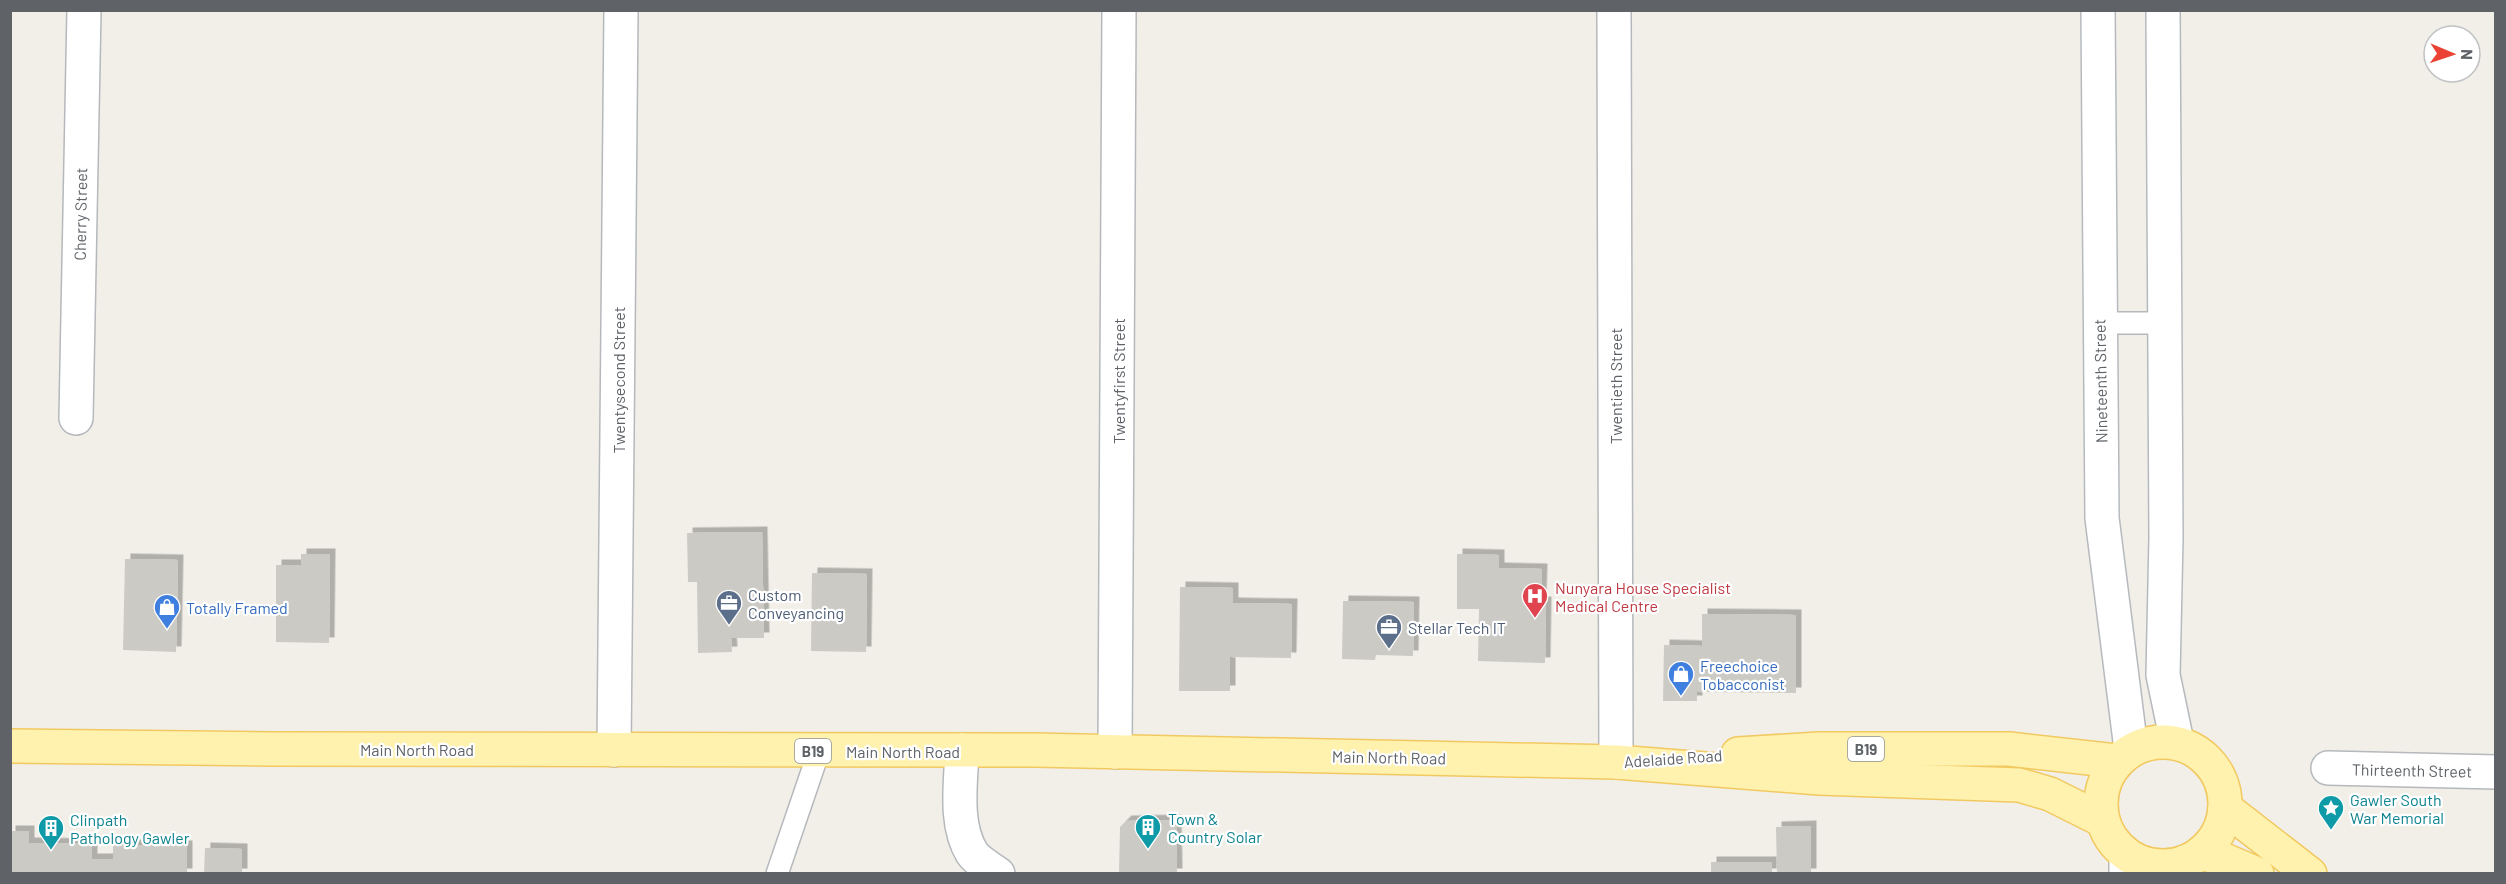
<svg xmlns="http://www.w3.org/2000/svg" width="2506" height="884" viewBox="0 0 2506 884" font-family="Barlow,sans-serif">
  <defs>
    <filter id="shadow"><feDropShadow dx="5.5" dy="-5.5" stdDeviation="0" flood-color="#0004"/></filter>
  </defs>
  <rect width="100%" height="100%" fill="#f1efe8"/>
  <g fill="#cccac5" filter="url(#shadow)">
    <polygon points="762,532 764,638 731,638 732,652 698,653 697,582 688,582 687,533"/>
    <polygon points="301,554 330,554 329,643 276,642 276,565 301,565"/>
    <polygon points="1457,554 1499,555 1499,568 1542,569 1541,602 1546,602 1545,663 1478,661 1479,609 1457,609"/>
    <polygon points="125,559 178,560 176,652 123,650"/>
    <polygon points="812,573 867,574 866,652 811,651"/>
    <polygon points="1180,587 1233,588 1233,603 1292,604 1291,658 1230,657 1230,691 1179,691"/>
    <polygon points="1343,601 1414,602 1413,656 1376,655 1375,660 1342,659"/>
    <polygon points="1702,614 1796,615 1796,693 1697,692 1697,701 1663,701 1664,645 1702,646"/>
    <polygon points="1176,820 1177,874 1119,874 1120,827 1126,821"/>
    <polygon points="1811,826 1811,874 1777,874 1776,827"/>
    <polygon points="10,831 29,831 29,843 92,844 92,859 113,859 113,845 187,846 187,874 10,874"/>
    <polygon points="205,848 242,849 242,874 204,874"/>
    <rect x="1711" y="862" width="61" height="12"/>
  </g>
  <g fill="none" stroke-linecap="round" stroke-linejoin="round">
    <g stroke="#b5b8bc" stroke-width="24">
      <g id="lane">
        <polyline points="2100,323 2164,323"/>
        <polyline points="777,874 819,751"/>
      </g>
    </g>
    <g stroke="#b5b8bc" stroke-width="36">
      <g id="street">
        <polyline points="1614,10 1616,762"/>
        <polyline points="76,418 84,10"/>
        <polyline points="614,750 621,10"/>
        <path d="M962,750C961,782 954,824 972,853C977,861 990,868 998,874"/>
        <polyline points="1115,752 1119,10"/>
        <polyline points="2328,768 2496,772"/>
      </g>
    </g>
    <g stroke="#b6babf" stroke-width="36">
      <g id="secondary">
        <polyline points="2098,10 2102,518 2131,749"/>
        <polyline points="2163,10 2166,538 2163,675 2177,742"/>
        <polyline points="2126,874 2126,855"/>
        <polyline points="2180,874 2185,862"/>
      </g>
    </g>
    <g stroke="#f2c960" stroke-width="36">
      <g id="primary">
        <circle cx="2163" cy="804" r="62"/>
        <polyline points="10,746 269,749 1035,750 1616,762 1819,778 2019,785 2050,794 2102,820"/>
        <polyline points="1738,754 1819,749 2009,749 2116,761"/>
        <polyline points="2225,808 2310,874"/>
        <polyline points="2201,853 2222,859 2257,874"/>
      </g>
    </g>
    <use href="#lane" stroke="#fff" stroke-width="21"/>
    <use href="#street" stroke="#fff" stroke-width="33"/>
    <use href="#secondary" stroke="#fff" stroke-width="33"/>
    <use href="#primary" stroke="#fff2af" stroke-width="33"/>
  </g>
  <defs>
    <g id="hospital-pin" transform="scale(1.35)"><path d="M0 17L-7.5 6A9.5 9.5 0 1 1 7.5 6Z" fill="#e0444e" stroke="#fff"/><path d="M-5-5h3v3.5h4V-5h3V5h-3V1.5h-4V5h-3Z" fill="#fff"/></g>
    <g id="office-pin" transform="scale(1.35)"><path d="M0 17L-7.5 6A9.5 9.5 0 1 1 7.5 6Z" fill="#5c6f8a" stroke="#fff"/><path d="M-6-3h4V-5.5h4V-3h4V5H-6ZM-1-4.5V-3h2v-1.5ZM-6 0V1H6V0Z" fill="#fff"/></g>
    <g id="shop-pin" transform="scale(1.35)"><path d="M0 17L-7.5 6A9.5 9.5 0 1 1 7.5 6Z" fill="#3f7fe0" stroke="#fff"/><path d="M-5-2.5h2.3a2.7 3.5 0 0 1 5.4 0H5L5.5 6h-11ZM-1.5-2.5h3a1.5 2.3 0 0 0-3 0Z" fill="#fff"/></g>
    <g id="sight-pin" transform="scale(1.35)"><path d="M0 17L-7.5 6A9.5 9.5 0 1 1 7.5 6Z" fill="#0f9aa8" stroke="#fff"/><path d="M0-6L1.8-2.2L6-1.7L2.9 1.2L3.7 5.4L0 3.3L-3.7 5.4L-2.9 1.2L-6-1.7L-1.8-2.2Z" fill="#fff"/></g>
    <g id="building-pin" transform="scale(1.35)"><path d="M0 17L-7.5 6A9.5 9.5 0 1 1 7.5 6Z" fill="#0f9aa8" stroke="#fff"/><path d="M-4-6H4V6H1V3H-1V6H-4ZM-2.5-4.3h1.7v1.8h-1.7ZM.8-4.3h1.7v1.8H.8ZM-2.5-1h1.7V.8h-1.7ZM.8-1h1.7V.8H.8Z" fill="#fff"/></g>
  </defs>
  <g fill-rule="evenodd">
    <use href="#hospital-pin" x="1535" y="596"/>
    <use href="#office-pin" x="729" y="603"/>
    <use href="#shop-pin" x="167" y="607"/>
    <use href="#office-pin" x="1389" y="627"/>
    <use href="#shop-pin" x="1681" y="674"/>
    <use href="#sight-pin" x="2331" y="808"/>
    <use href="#building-pin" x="1148" y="827"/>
    <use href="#building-pin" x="51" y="828"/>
  </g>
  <g text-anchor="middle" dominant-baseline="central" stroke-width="4.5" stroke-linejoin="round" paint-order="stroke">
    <g fill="#fff" stroke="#8f9295" stroke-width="1.5">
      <rect x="1848" y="737" width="36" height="24" rx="4.5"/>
      <rect x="795" y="739" width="36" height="24" rx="4.5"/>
    </g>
    <g font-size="15" font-weight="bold" fill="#5f6368">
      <text x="1866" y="749">B19</text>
      <text x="813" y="751">B19</text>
    </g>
    <g font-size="16" fill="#5f6368" stroke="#fff">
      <text transform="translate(80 214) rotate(-89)">Cherry Street</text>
      <text transform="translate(618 380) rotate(-90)">Twentysecond Street</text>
      <text transform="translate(1118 381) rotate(-90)">Twentyfirst Street</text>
      <text transform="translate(2100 381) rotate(-91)">Nineteenth Street</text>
      <text transform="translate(1615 386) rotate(-90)">Twentieth Street</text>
      <text x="417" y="749">Main North Road</text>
      <text x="903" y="751">Main North Road</text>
      <text transform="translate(1389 757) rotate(1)">Main North Road</text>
      <text transform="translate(1673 758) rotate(-4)">Adelaide Road</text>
      <text transform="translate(2412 770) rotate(1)">Thirteenth Street</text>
    </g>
    <g font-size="16" fill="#be3a42" stroke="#fff" text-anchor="start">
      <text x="1555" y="587">Nunyara House Specialist<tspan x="1555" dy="18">Medical Centre</tspan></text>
    </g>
    <g font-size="16" fill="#4e5e75" stroke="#fff" text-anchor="start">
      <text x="748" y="594">Custom<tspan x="748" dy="18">Conveyancing</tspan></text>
      <text x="1408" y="627">Stellar Tech IT</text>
    </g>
    <g font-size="16" fill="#366cbe" stroke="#fff" text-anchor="start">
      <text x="186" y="607">Totally Framed</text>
      <text x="1700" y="665">Freechoice<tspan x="1700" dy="18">Tobacconist</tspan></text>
    </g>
    <g font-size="16" fill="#0d838f" stroke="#fff" text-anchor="start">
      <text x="2350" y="799">Gawler South<tspan x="2350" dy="18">War Memorial</tspan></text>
      <text x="1168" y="818">Town &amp;<tspan x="1168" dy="18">Country Solar</tspan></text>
      <text x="70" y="819">Clinpath<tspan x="70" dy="18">Pathology Gawler</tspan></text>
    </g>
  </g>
  <rect width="2506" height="884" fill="none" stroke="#5f6368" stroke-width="24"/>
  <g transform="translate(2452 54) rotate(92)"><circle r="28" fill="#ffffff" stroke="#bfc1c3" stroke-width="1.5"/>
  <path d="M0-4.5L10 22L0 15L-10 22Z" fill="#ea4335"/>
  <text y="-9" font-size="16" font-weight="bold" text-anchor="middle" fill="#5f6368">N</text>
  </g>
</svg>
